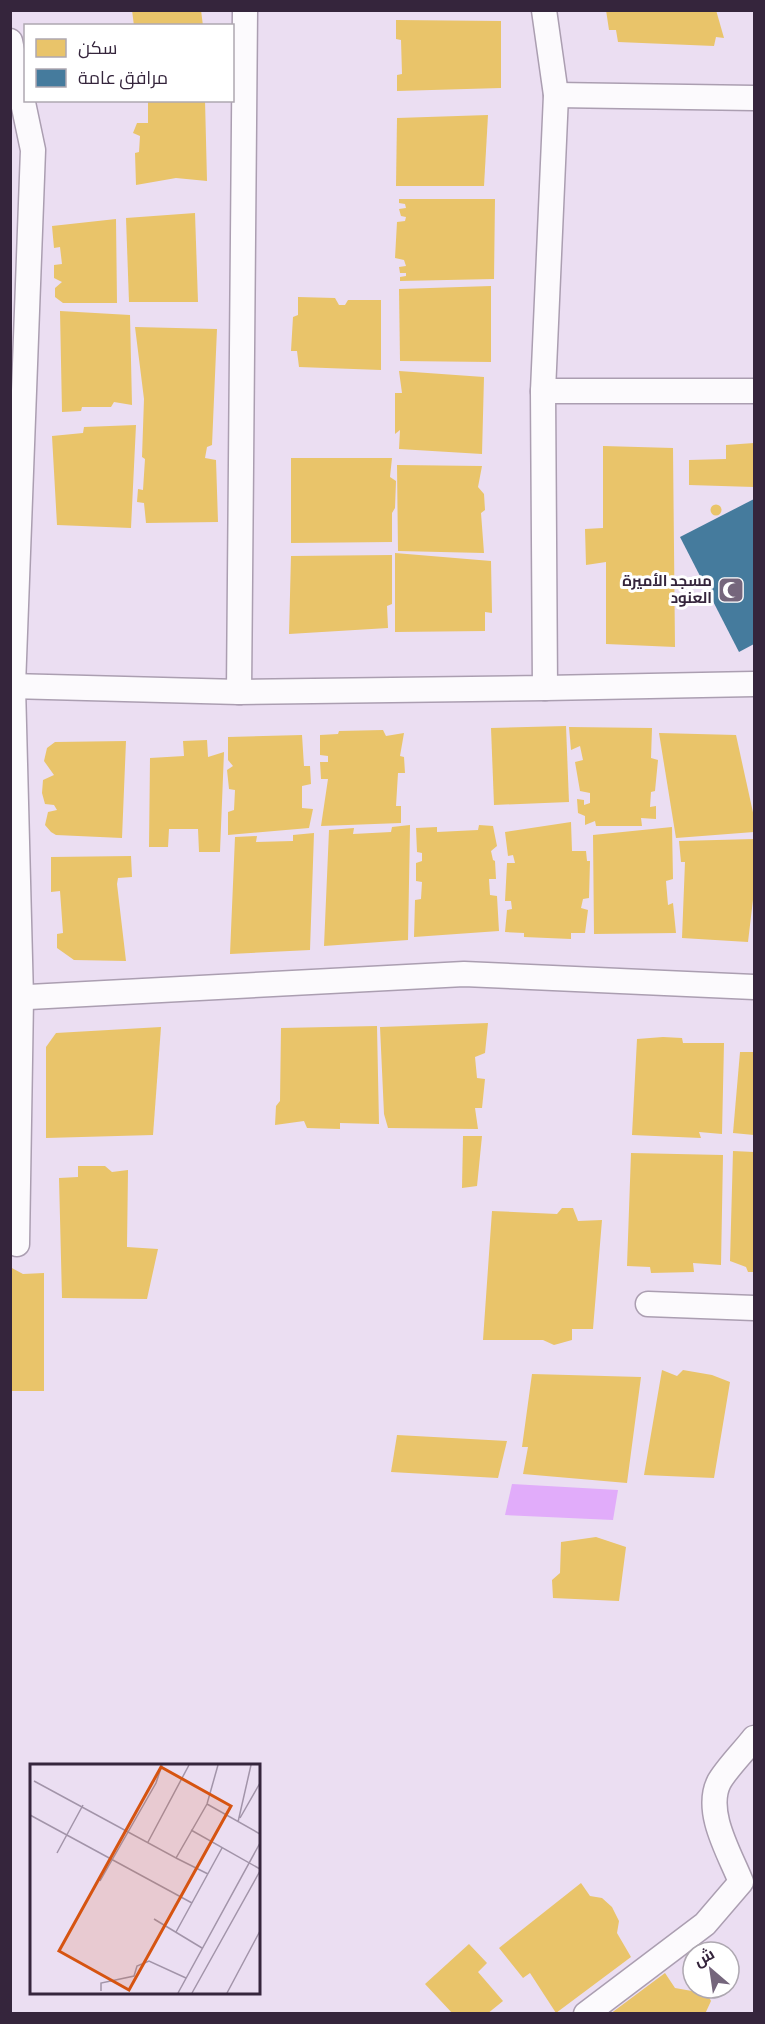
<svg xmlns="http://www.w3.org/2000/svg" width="765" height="2024" viewBox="0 0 765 2024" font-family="'Crimson Pro',Cairo,serif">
  <rect width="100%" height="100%" fill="#ebdef2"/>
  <polygon fill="#e1acfa" points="512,1484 618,1490 613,1520 505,1515"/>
  <g fill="#e9c46a">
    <polygon points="132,10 201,10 203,26 134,26"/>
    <polygon points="606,10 716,10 724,38 716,37 714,46 618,42 616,30 609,30"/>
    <polygon points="396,20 501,21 501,88 397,91 397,75 402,74 401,40 396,39"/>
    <polygon points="148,100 205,100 207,181 176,178 136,185 135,153 139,152 140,136 133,133 137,123 148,123"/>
    <polygon points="488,115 484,186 396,186 397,118"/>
    <polygon points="399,199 495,199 494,279 400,281 400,277 406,276 406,273 400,273 399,267 406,266 404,260 395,258 397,222 405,221 406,217 401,216 399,209 406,208 405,204 399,203"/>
    <polygon points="195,213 198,302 129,302 126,218"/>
    <polygon points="116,219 117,303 63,303 55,297 55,288 62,282 54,278 54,265 62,264 60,247 54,248 52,226"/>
    <polygon points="491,286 491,362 400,361 399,289"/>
    <polygon points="298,297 335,298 339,305 345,305 348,300 381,300 381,370 299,367 297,351 291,351 293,317 298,315"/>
    <polygon points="60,311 130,315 132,405 114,402 111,407 82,407 81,411 62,412"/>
    <polygon points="135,327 217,329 212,445 207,447 205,458 216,460 218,522 146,523 144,503 137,502 138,489 143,490 145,459 142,457 144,399"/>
    <polygon points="399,371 484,377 482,454 399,449 400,430 395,434 395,393 402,393"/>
    <polygon points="136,425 131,528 57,525 52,436 83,433 84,427"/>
    <polygon points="754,443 754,487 689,485 689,460 726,459 726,445"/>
    <polygon points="603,446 673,448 675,647 606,644 606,562 586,565 585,529 603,528"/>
    <polygon points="291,458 392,458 390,477 396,481 395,508 392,513 392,542 291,543"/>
    <polygon points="397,465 482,466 478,487 484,494 485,510 481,513 484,553 398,551"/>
    <circle cx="716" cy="510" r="5.5"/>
    <polygon points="395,553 491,561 492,613 485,612 485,631 395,632"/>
    <polygon points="392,555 392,604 387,606 388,628 289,634 291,556"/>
    <polygon points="566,726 569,802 494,805 491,728"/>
    <polygon points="569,727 652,728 651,758 658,760 655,791 651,792 650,807 656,806 656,819 641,818 642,826 596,826 595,821 585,825 585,816 578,813 577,799 584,800 584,805 590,803 590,793 580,791 575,762 583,760 580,746 571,750"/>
    <polygon points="383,730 386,736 404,733 400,756 404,757 405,773 398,773 396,806 401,806 401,823 321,826 328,779 321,779 320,762 328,762 328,756 320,755 320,735 338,734 339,731"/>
    <polygon points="659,733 736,735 754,817 754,832 676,838"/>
    <polygon points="302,735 304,766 310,766 311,784 302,786 302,808 313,809 309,828 228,835 228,812 234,810 235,790 229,789 227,770 233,766 228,760 228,737"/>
    <polygon points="207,740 208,757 224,752 220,852 199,852 198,829 169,829 168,847 149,847 150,758 184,756 183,741"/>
    <polygon points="126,741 122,838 56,835 51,832 45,825 48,812 57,810 54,805 45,804 42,793 43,780 54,775 44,761 47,748 55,742"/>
    <polygon points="571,822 572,851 586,851 587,861 590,861 589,898 583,899 581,908 588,910 585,933 571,933 571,939 524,937 524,933 505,932 507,910 512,909 511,901 505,901 507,863 515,863 513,855 508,856 505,832"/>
    <polygon points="410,825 408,940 324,946 329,830 354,828 353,834 391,832 392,827"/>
    <polygon points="479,825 493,826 497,846 491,851 493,860 495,861 496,879 489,879 490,895 497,896 499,931 414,937 415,900 421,899 422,882 416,881 416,863 422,861 422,853 417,852 416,828 437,827 437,832 478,830"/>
    <polygon points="672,827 673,879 666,881 668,905 673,903 676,933 594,934 593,835"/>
    <polygon points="314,833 310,950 230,954 235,837 257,836 256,842 293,841 293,835"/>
    <polygon points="754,839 754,891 748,942 682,938 685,862 681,862 679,841"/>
    <polygon points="131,856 132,877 118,878 117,884 126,961 74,960 57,948 57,934 63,933 60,891 51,892 51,857"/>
    <polygon points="488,1023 485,1053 475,1057 477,1078 485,1079 482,1108 475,1108 478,1129 388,1128 384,1114 380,1027"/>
    <polygon points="377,1026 379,1124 340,1123 340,1129 307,1128 304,1121 275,1125 276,1106 280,1101 281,1028"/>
    <polygon points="161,1027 153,1135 46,1138 46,1047 56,1033"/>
    <polygon points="663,1037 682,1038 683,1043 724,1043 722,1134 699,1132 701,1138 632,1135 637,1039"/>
    <polygon points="740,1052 754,1052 754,1135 733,1133"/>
    <polygon points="463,1136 482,1136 477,1186 462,1188"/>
    <polygon points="733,1151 754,1152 754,1272 748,1272 746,1267 730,1261"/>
    <polygon points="631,1153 723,1155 721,1265 693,1263 694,1272 651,1273 650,1267 627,1266"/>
    <polygon points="78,1166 105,1166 112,1172 128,1170 127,1247 158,1249 147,1299 62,1298 59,1178 78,1177"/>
    <polygon points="562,1208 573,1208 578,1221 602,1220 593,1329 572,1329 572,1340 554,1345 543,1340 483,1340 492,1211 557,1214"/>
    <polygon points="10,1267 23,1274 44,1273 44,1391 10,1391"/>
    <polygon points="662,1370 677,1376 683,1370 712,1375 730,1382 714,1478 644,1475"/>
    <polygon points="532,1374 641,1377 627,1483 523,1474 528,1447 522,1447"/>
    <polygon points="397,1435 507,1441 498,1478 391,1472"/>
    <polygon points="596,1537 626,1547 619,1601 553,1598 552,1580 560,1573 561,1542"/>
    <polygon points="581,1883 590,1896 602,1898 612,1907 619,1921 617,1933 631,1957 556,2013 530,1973 523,1978 499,1948"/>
    <polygon points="469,1944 487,1963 478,1972 503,2001 487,2014 453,2014 425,1984"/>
    <polygon points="665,1973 675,1988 692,1991 705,1989 711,2001 705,2014 610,2014"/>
  </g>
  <polygon fill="#457b9d" points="754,499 754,644 739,652 680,537"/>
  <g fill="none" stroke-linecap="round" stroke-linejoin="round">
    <g stroke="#ab9eb1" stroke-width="27">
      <g id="street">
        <polyline points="10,41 33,150 13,686 21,998 17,1244"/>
        <polyline points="556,95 754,98"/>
        <polyline points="543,391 754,391"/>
        <polyline points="10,686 239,692 545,688 543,391 556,95 544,10"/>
        <polyline points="545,688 754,684"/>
        <polyline points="239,692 245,10"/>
        <polyline points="10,998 464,974 754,987"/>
        <polyline points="648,1304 754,1308"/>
        <path d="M586,2014L705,1924L741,1882C730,1854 704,1812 719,1782C726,1769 745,1750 754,1738"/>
      </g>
    </g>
    <use href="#street" stroke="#fcfafd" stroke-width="24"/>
  </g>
  <defs>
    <g id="mosque-square" transform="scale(1.35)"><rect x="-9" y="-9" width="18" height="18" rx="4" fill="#75667c" stroke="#fff"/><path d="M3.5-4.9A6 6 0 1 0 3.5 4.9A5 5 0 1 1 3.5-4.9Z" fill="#fff"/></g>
  </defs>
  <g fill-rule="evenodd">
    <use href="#mosque-square" x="731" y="590"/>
  </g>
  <g text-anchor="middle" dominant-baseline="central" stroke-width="6" stroke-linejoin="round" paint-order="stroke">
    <g font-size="15" font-weight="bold" fill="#35253c" stroke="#fff" text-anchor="end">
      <text x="712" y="581">مسجد الأميرة<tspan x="712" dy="17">العنود</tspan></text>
    </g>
  </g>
  <g transform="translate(30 1764)">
    <rect width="230" height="230" fill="#ebdef2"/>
    <path fill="none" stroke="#a294a9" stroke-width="1.5" d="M4,17L146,94L177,40L188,1M177,40L230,70M0,51L162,139M210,54L230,19M208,58L221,1M161,66L230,105M118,78L159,1M27,89L53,41M146,94L178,110M70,117L126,19L132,1M124,155L172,184M146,168L192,84M71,227V219L104,212L107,202L119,197L156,214M148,229L230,79M162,229L230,107M197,229L230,167"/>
    <path fill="#d65411" fill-opacity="0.15" stroke="#d65411" stroke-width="3" d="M131,3L201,42L99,226L29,187Z"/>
    <rect width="230" height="230" fill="none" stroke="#35253c" stroke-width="3"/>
  </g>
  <rect width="765" height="2024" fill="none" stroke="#35253c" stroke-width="24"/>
  <rect x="24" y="24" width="210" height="78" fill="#ffffff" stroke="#aea8b1" stroke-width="1.5"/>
  <rect x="36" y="39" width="30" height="18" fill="#e9c46a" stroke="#aea8b1" stroke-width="1.5"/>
  <text x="78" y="54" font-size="18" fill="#35253c">سكن</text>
  <rect x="36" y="69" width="30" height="18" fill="#457b9d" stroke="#aea8b1" stroke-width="1.5"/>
  <text x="78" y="84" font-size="18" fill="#35253c">مرافق عامة</text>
  <g transform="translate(711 1970) rotate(331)"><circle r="28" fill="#ffffff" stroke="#aea8b1" stroke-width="1.5"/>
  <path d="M0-4.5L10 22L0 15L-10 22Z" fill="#75667c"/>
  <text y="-9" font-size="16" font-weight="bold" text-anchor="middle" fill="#35253c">ش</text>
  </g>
</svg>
